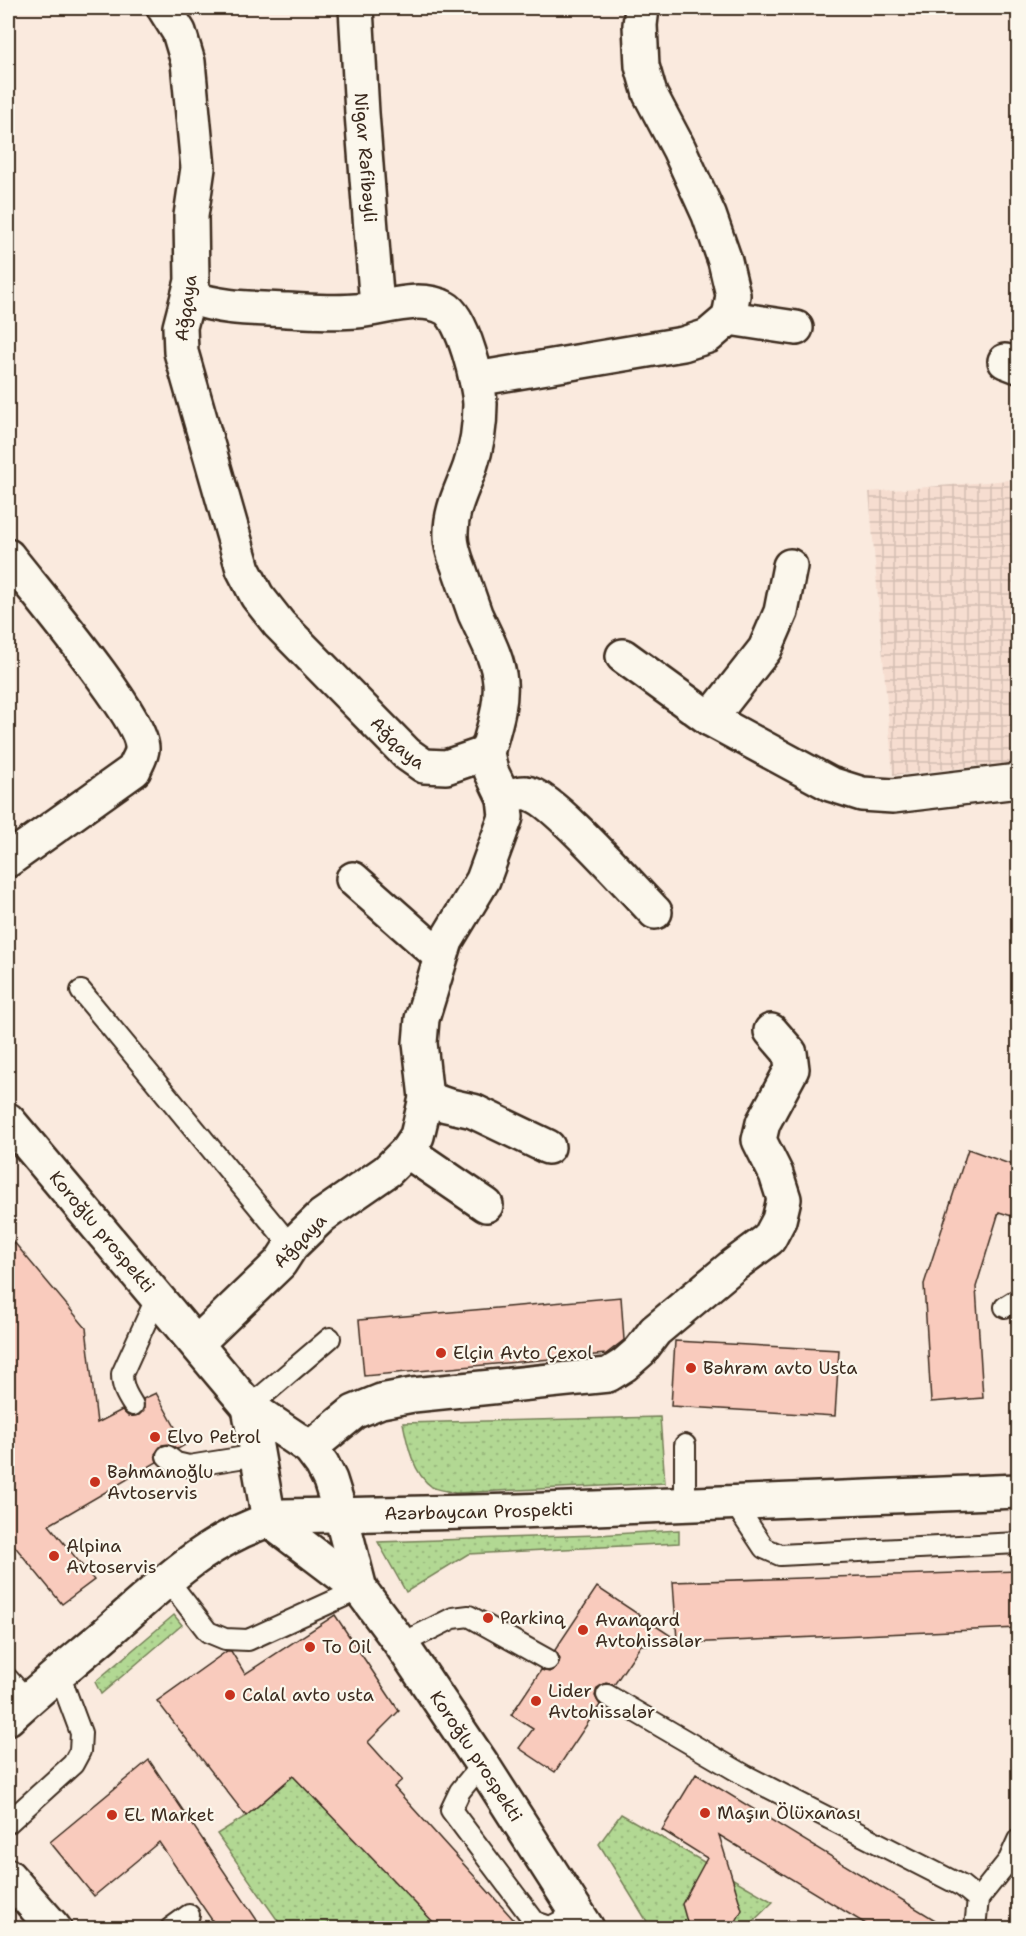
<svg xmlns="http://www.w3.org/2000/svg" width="1026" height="1936" viewBox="0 0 1026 1936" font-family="'Shantell Sans',sans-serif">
  <defs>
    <pattern id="industrial-grid" width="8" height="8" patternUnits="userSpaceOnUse" patternTransform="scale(1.5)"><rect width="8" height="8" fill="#f6ddd0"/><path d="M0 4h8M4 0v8" fill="none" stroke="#d4beb2"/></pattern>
    <pattern id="grass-dots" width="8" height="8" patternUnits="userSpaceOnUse" patternTransform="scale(1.5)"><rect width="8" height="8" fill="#b2d893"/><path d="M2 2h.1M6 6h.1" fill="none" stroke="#9aba7e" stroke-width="1.8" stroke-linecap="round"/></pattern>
  </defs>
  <rect width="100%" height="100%" fill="#faeade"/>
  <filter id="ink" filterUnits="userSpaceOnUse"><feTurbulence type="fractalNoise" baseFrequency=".0167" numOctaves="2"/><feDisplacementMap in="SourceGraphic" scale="12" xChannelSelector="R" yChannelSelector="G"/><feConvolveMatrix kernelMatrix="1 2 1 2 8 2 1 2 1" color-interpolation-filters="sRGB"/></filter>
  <g filter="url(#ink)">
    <polygon fill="url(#industrial-grid)" points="1009,480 1014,545 1018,545 1018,762 893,775 869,492"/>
    <g fill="url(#grass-dots)" stroke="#768158" stroke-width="1.5">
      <path d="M660,1417L665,1483L455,1493C448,1491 438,1490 432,1487C413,1474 407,1443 403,1423Z"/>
      <polygon points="679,1530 679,1543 468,1554 406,1592 378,1542 598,1535"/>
      <polygon points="174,1615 182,1625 101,1694 95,1682"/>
      <polygon points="293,1776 440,1928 283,1928 217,1834 246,1816"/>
      <polygon points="621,1814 773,1902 746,1928 651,1928 599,1844"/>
    </g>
    <g fill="#f9cbbd" stroke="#3b2a1e" stroke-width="1.5">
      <polygon points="968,1149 1018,1167 1018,1218 999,1212 976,1287 983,1398 931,1402 924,1284"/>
      <polygon points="8,1235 86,1328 97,1423 122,1410 128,1416 139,1415 144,1410 143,1399 156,1393 185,1445 178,1449 169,1444 162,1445 155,1454 157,1462 49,1525 94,1580 62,1604 8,1538"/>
      <polygon points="621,1297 624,1340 606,1354 364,1376 359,1320"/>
      <polygon points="675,1341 839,1350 835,1416 671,1406"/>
      <polygon points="1018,1571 1018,1628 641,1645 614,1685 606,1683 597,1688 595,1696 600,1705 555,1772 519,1748 533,1729 511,1715 541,1670 549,1672 558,1666 560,1659 555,1650 597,1587 677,1640 673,1582"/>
      <polygon points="335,1615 399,1711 368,1742 402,1780 394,1787 522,1929 440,1929 293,1776 246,1816 157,1701 227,1651 231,1651 245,1674"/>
      <polygon points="149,1760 263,1929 218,1929 159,1842 94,1896 50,1842"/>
      <polygon points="696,1774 950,1929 874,1929 719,1835 742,1910 732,1929 689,1929 682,1904 707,1858 662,1830"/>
    </g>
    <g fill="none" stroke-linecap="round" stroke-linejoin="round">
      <g stroke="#3b2a1e" stroke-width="24">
        <g id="lane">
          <polyline points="81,991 291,1246"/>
          <polyline points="1005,1307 1018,1299"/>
          <path d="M133,1405C126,1394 122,1387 122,1374L157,1297"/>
          <polyline points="249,1407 330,1338"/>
          <polyline points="685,1445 685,1503"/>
          <polyline points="167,1456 176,1463 189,1466 258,1455"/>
          <polyline points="733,1501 764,1548 780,1555 1018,1543"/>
          <polyline points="167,1579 208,1632 225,1639 248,1640 360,1589"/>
          <polyline points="401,1644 453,1618 469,1616 548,1660"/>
          <polyline points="8,1679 27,1700"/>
          <polyline points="607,1695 746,1776 962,1886 978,1899 975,1928"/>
          <polyline points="482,1764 460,1791 451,1810 535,1922 550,1927 578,1913"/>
          <polyline points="8,1823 73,1764 80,1751 81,1733 59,1674"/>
          <polyline points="978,1899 1009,1860 1018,1840"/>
          <polyline points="171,1928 189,1915"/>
        </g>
      </g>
      <g stroke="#3b2a1e" stroke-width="38">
        <g id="street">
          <path id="s1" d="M164,8L179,32L188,62L198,168L191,216L192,281L180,327L181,352L243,569L257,596L279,624L407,754L424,766L446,767L487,753L491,771L504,798L506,817L483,880L446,941L422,1019L420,1043L426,1098L417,1136L407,1151L387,1171L322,1216L291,1246L280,1263L197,1343"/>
          <path id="s2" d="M356,8L362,113L377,307"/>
          <path d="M189,297C223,309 252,308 287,310C310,311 333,313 356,311C384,309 418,294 445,308C463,317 479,384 480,404C480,424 477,447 470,467C462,490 450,510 451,536C451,548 456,560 460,571C465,585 470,600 475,614C485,636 498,658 500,682C502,706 493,730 487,753"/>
          <polyline points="729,318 796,328"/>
          <polyline points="1005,361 1018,366"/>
          <polyline points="476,379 683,344 708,336 729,318 733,295 725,261 709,215 679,149 650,94 642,66 640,25 642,8"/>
          <path d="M8,556C31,586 144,719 142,749C142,755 136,764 134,770L8,860"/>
          <polyline points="623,656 710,719 830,784 862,794 893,796 1018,781"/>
          <polyline points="710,719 765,649 781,612 790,566"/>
          <path d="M504,798C510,796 520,792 526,793C551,795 634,891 655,912"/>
          <polyline points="353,879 440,956"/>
          <polyline points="426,1098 446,1105 473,1111 548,1147"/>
          <polyline points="407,1151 486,1205"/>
          <polyline points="310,1448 354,1412 381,1401 413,1395 608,1375 624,1365 640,1351 655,1331 734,1265 769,1239 779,1220 784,1199 776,1174 759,1140 763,1123 792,1069 790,1053 771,1031"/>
          <polyline points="341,1515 360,1589"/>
          <path id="s3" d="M269,1520L360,1589L401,1644L482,1764L587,1928"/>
          <polyline points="8,1876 54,1928"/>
        </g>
      </g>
      <g stroke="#3b2a1e" stroke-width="38">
        <g id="secondary">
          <path id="s4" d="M8,1120L249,1407L310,1448L322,1464L330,1480L341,1515"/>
          <polyline points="249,1407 269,1520"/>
          <path id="s5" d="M8,1718C38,1690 70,1664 102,1637C157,1589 211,1533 284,1516L519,1511L1018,1491"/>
        </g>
      </g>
      <use href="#lane" stroke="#fbf7ec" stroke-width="20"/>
      <use href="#street" stroke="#fbf7ec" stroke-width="33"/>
      <use href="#secondary" stroke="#fbf7ec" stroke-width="33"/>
    </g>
  </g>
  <g fill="#c8321e" stroke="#fbf7ec" stroke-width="2">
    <circle cx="441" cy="1353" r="6"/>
    <circle cx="691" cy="1368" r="6"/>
    <circle cx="155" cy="1437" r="6"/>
    <circle cx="95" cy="1482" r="6"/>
    <circle cx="54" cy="1556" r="6"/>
    <circle cx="488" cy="1618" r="6"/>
    <circle cx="583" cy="1630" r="6"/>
    <circle cx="310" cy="1647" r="6"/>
    <circle cx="230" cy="1695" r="6"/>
    <circle cx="536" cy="1701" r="6"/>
    <circle cx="705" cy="1813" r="6"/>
    <circle cx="112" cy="1815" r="6"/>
  </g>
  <g text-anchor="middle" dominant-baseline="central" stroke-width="4.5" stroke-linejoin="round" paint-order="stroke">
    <g font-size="18" fill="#3b2a1e" stroke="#fbf7ec">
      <text stroke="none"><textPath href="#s2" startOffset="150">Nigar Rəfibəyli</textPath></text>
      <text transform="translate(186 308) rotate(-82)">Ağqaya</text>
      <text stroke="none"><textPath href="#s1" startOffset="812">Ağqaya</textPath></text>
      <text stroke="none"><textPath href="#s4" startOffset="146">Koroğlu prospekti</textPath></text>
      <text transform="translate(300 1241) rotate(-46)">Ağqaya</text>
      <text stroke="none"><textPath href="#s5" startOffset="540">Azərbaycan Prospekti</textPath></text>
      <text stroke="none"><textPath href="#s3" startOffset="318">Koroğlu prospekti</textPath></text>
    </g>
    <g font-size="18" fill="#3b2a1e" stroke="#fbf7ec" text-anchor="start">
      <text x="453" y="1353">Elçin Avto Çexol</text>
      <text x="703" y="1368">Bəhrəm avto Usta</text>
      <text x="167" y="1437">Elvo Petrol</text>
      <text x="107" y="1472">Bəhmanoğlu<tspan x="107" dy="21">Avtoservis</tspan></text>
      <text x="66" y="1546">Alpina<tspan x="66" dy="21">Avtoservis</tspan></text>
      <text x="500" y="1618">Parkinq</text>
      <text x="595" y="1620">Avanqard<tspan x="595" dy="21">Avtohissələr</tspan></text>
      <text x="322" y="1647">To Oil</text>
      <text x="548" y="1691">Lider<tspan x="548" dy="21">Avtohissələr</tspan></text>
      <text x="242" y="1695">Calal avto usta</text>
      <text x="717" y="1813">Maşın Ölüxanası</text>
      <text x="124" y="1815">EL Market</text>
    </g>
  </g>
  <rect width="1026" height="1936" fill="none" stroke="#fbf7ec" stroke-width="30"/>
  <rect x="15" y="15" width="996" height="1906" fill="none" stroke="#3b2a1e" stroke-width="2" filter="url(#ink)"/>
</svg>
